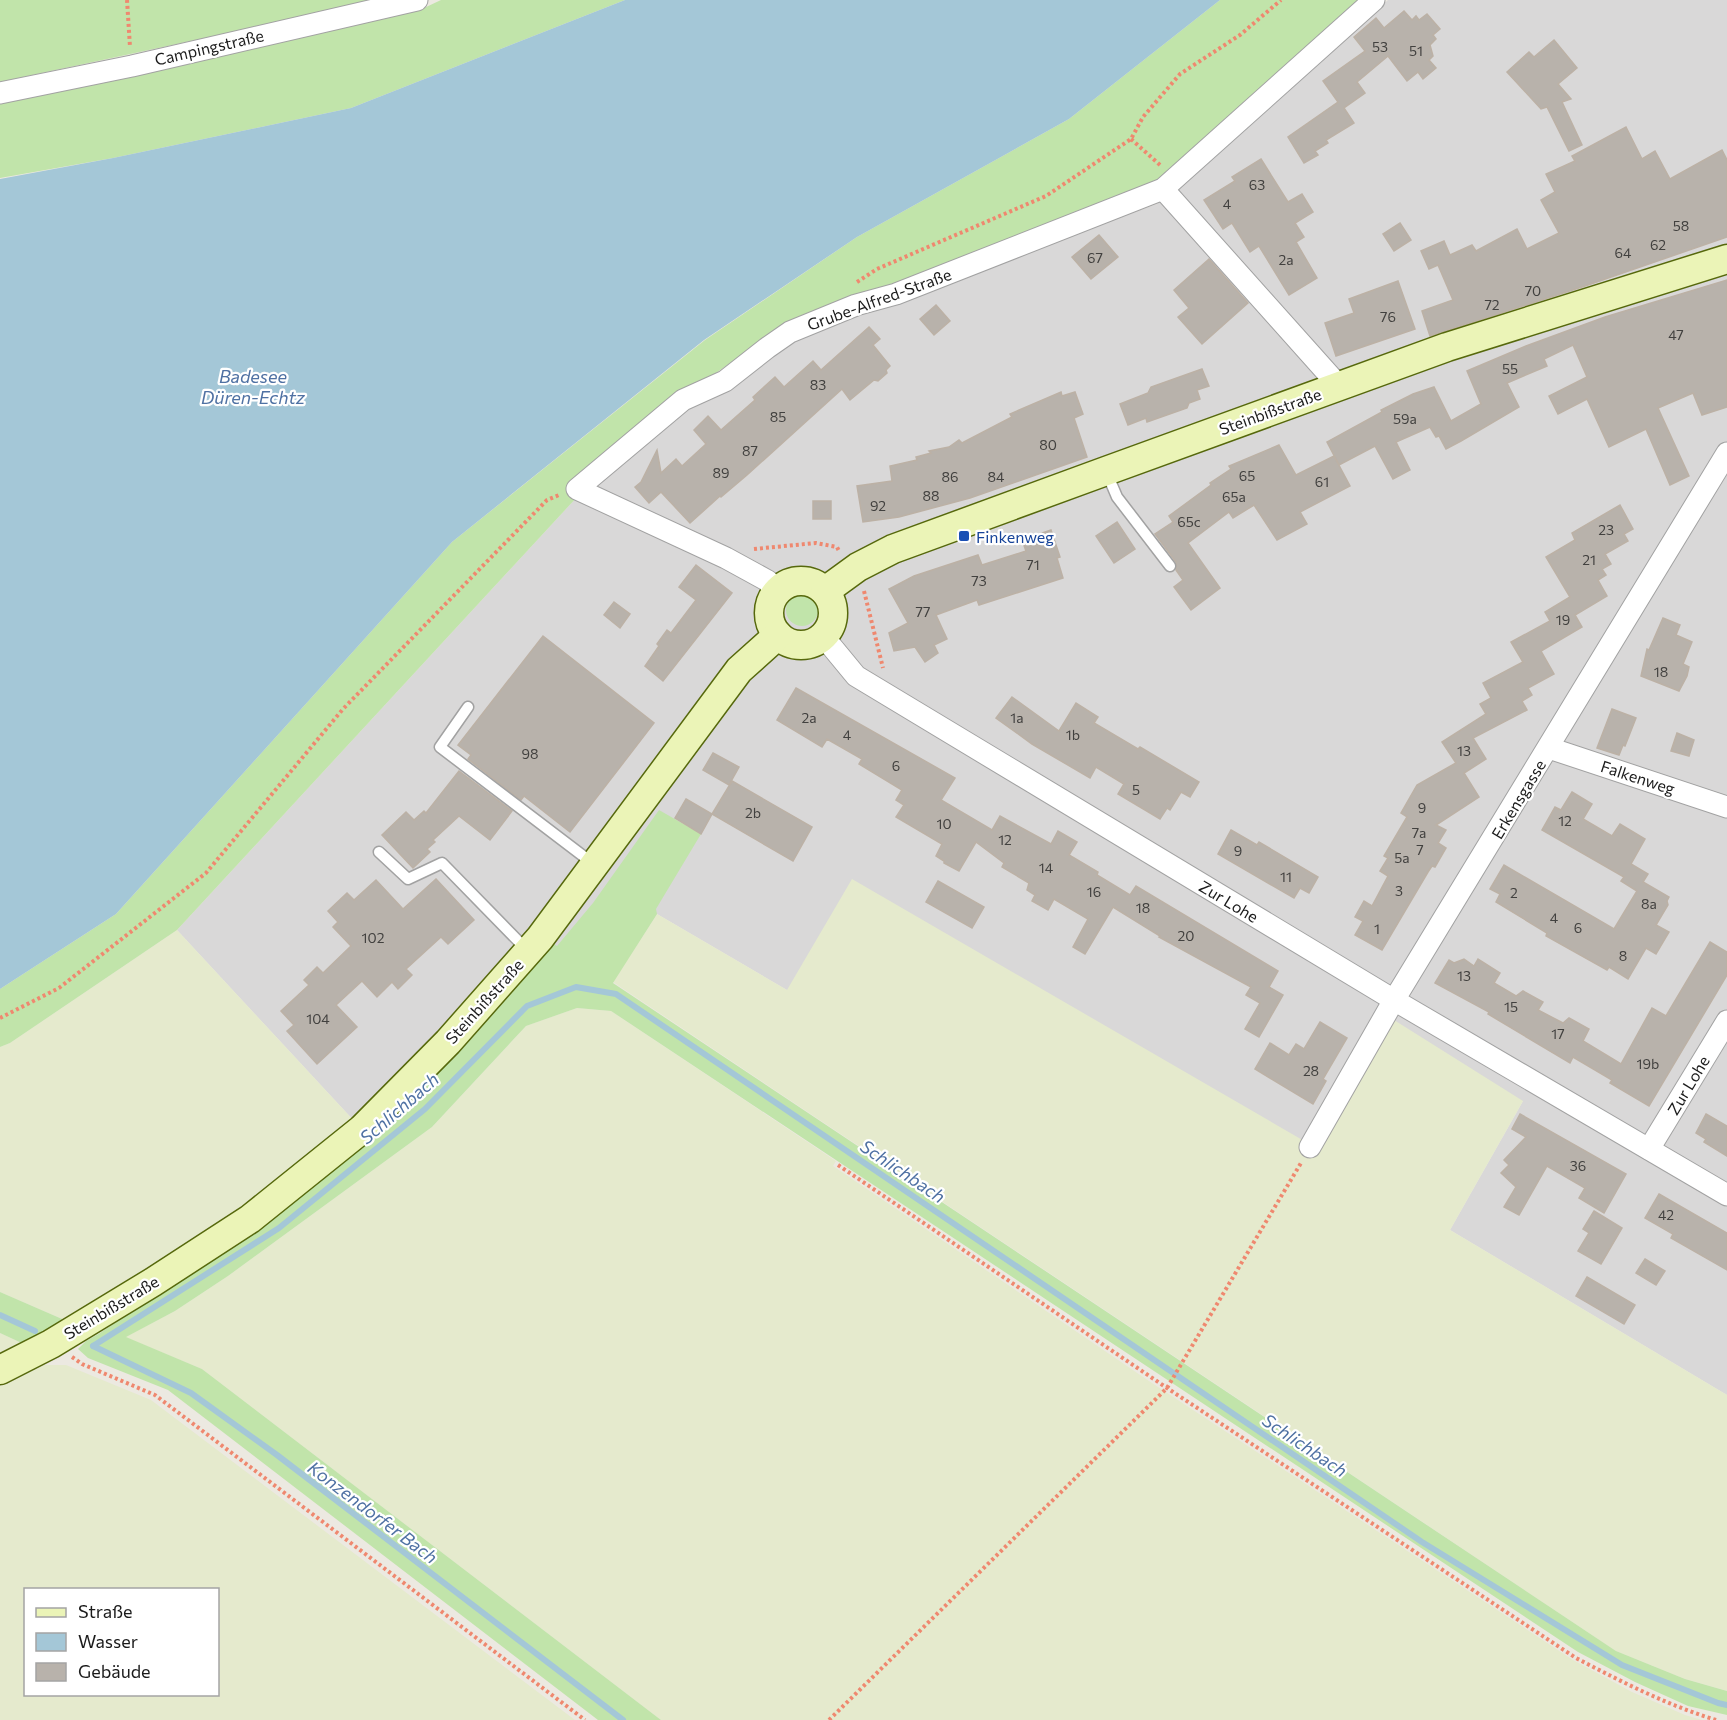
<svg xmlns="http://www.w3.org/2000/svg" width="1727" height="1720" viewBox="0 0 1727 1720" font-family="Commissioner,sans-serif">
  <rect width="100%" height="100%" fill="#ece9e1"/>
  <polygon fill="#d9d8d8" points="1388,0 1727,0 1727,1395 1450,1230 1523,1101 1318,1149 787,990 657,914 613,982 536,933 356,1123 177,930 578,496 686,405 770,351 898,298 1157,204"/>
  <g fill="#e5eacd" fill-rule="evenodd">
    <polygon points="852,879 1318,1149 1394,1020 1523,1101 1450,1230 1727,1395 1727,1691 1685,1679 1616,1651 613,982 657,914 787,990"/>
    <polygon points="177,930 356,1123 242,1210 69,1322 0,1292 0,1047 10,1043"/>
    <polygon points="577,1008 611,1011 836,1161 833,1166 1149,1381 1573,1660 1632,1692 1685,1715 1702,1720 661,1720 202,1369 125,1337 175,1311 228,1276 432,1127 526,1026"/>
    <polygon points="0,1333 26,1345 0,1358"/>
    <path d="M42,1365H66L151,1400L575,1720H0V1386ZM26,1590H218V1694H26Z"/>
  </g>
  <g fill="#c1e4aa">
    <polygon points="0,0 371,0 298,18 0,82"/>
    <polygon points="441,0 625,0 351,108 113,158 0,178 0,101 424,8"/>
    <polygon points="1220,0 1363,0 1150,189 767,338 644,422 578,496 177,930 10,1043 0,1047 0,989 116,914 452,542 705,340 857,237 1069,119"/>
    <circle cx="802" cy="610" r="16"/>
    <polygon points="659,810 701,834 656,909 657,914 613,983 1616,1651 1685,1679 1727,1691 1727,1715 1688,1706 1635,1682 1578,1652 611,1011 577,1008 526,1026 432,1127 228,1276 175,1311 126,1337 202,1369 661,1720 598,1720 168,1390 88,1358 78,1349 86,1341 100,1333 257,1227 369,1137 456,1056 554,944 557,946 593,903"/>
    <polygon points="0,1292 69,1322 26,1345 0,1333"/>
  </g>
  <polygon fill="#a4c7d7" points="625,0 1220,0 1069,119 857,237 704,340 452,542 116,914 0,989 0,179 113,158 351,108"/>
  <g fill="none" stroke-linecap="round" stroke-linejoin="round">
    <g stroke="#a4c7d7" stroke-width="6">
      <polyline points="0,1315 35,1331"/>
      <polyline points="93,1346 279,1228 425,1109 527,1006 576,987 616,994 1422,1542 1622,1665 1718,1703 1727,1705"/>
      <polyline points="93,1346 191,1393 277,1455 623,1720"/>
    </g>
  </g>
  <g fill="#b8b2ab" stroke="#bcb1a5" stroke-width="1.5">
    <polygon points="1404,11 1412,20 1416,16 1419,20 1427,14 1440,29 1433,35 1436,39 1430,45 1433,56 1429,60 1436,68 1423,79 1418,72 1407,81 1388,56 1357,82 1365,93 1344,108 1354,123 1326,140 1328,143 1315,151 1318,155 1304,163 1288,137 1338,102 1323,81 1365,51 1354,37 1376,18 1384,28"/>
    <polygon points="1554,40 1577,68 1558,84 1571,99 1562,102 1582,145 1569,151 1547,107 1541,109 1507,72 1529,52 1534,57"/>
    <polygon points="1626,127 1642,159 1655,151 1670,179 1722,150 1727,160 1727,237 1585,286 1430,336 1422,311 1453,300 1438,265 1429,269 1421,251 1444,241 1450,255 1472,245 1476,251 1517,229 1527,249 1559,233 1541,200 1555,192 1546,174 1575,161 1572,156"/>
    <polygon points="1261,159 1288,202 1302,194 1313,212 1295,223 1304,237 1296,242 1317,278 1289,295 1259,246 1250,252 1232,223 1223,229 1204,200 1235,181 1232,177"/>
    <polygon points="1400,223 1411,240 1394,251 1383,234"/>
    <polygon points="1099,235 1118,257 1091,279 1072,257"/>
    <polygon points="1209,259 1248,303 1202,344 1178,317 1189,308 1174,290"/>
    <polygon points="1727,280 1727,407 1702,415 1693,393 1658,408 1689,476 1670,485 1646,429 1609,447 1587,399 1558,414 1549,396 1587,377 1573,345 1544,359 1547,366 1507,383 1519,407 1461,441 1446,449 1439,436 1436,437 1430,427 1396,442 1410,470 1393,479 1375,446 1339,465 1327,442 1382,412 1381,410 1413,394 1434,387 1451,421 1481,404 1467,371 1526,346 1605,317"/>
    <polygon points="1398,281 1415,329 1336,356 1325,323 1354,313 1349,299"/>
    <polygon points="936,305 950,321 934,335 920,319"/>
    <polygon points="869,327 880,339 873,345 890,366 886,370 887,373 878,381 874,380 850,400 842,389 747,475 721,497 720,496 690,523 661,492 649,503 635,487 641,482 657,450 661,473 676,459 682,466 706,444 694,430 708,416 721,430 755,400 753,397 775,377 784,387 813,361 821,370"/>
    <polygon points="1202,369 1209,386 1197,390 1200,399 1189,403 1187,408 1147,422 1146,418 1128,425 1120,404 1148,393 1151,387"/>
    <polygon points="1061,392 1062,396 1075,392 1083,414 1074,418 1087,457 970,498 899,517 863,522 857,486 892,481 890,466 917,460 916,457 931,453 929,451 949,447 959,440 962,443 1012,417 1010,414"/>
    <polygon points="1279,445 1296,475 1334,456 1350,486 1300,512 1307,524 1277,540 1254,505 1233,518 1229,512 1188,543 1220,588 1191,610 1174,587 1183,580 1176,570 1176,562 1155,534 1173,522 1169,516 1211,485 1210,483 1231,469 1229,466"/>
    <rect x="813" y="501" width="18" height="18"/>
    <polygon points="1620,505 1633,529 1624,534 1628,541 1605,554 1611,564 1602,569 1606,575 1598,580 1607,596 1575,615 1582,627 1541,651 1554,674 1528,688 1532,695 1522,701 1527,710 1473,738 1486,759 1464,773 1479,797 1436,825 1446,830 1438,843 1446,848 1435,867 1432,866 1428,872 1382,950 1355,935 1363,921 1355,917 1364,901 1372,906 1388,876 1380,871 1388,858 1384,856 1407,817 1401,813 1417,785 1456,763 1442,742 1486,714 1480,704 1491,698 1483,683 1523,662 1511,642 1550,621 1545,612 1570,597 1546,557 1575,540 1572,533"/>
    <polygon points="1117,522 1135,549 1114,563 1096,536"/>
    <polygon points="1051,530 1060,557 1057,558 1063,578 979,605 977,600 936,615 947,639 934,645 938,653 925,662 915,647 894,651 889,633 908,623 889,589 914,576 978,555 982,565 1026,551 1022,540"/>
    <polygon points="696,565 732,593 663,681 645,666 659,646 657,644 667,630 671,633 696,600 679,587"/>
    <polygon points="614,602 630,614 620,628 604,615"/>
    <polygon points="1663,618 1680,625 1676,635 1692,642 1683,664 1689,667 1687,676 1679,691 1641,676 1647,649 1649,650"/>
    <polygon points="543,636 654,723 570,832 524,796 521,800 468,759 471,755 458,745"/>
    <polygon points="796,688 955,778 941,800 992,830 1000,816 1051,844 1058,831 1077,842 1069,855 1098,872 1097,875 1130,895 1136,886 1278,971 1269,987 1283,995 1259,1037 1245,1029 1260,1003 1246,995 1251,987 1159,937 1160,936 1113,907 1085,954 1073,947 1088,919 1054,899 1048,910 1032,901 1035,895 1027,890 1029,883 1002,867 1004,863 976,842 959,871 944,863 944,861 936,856 942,844 896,817 904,805 896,800 902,790 859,764 862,759 827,739 822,747 777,720"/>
    <polygon points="1012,697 1059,731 1076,703 1098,717 1094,723 1138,749 1140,747 1199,782 1190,797 1181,792 1170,810 1167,808 1160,819 1118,794 1124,784 1096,767 1090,778 1032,744 996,718"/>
    <polygon points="1612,709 1636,718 1625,746 1623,745 1619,755 1597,748"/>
    <polygon points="1677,733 1694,740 1689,756 1671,751"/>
    <polygon points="713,753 739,767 729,785 703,770"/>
    <polygon points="459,771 512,811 490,840 459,816 433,840 435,842 427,849 430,852 413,868 382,835 406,812 414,820 424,811 426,813"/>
    <polygon points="732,781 812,827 793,861 712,814"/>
    <polygon points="1572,792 1592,804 1583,819 1612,836 1620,824 1645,839 1631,864 1648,874 1643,882 1669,897 1667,901 1668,905 1656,925 1669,932 1656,954 1646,948 1628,979 1609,967 1607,970 1546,936 1547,933 1496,902 1500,894 1490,889 1504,865 1614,929 1637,891 1621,881 1624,877 1542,830 1555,807 1561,810"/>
    <polygon points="686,799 712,814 701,834 675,818"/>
    <polygon points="1231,830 1257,845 1259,842 1318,877 1309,893 1300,888 1294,898 1218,854"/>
    <polygon points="436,879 474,920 448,944 441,937 406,969 412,975 398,989 392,982 377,997 362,981 336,1005 357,1027 317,1064 287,1031 294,1025 281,1011 309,985 304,980 317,967 323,973 351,946 333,927 338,922 328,911 347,893 354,900 376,880 403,909"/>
    <polygon points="938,881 984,907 972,928 926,902"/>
    <polygon points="1710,942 1727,952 1727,975 1649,1106 1610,1083 1612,1080 1573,1057 1570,1063 1488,1014 1489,1012 1435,983 1449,960 1454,963 1464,959 1474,966 1478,959 1500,973 1494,983 1516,996 1523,991 1543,1002 1538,1010 1563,1023 1569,1018 1589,1029 1583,1041 1621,1064 1652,1008 1666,1016"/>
    <polygon points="1320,1022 1347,1038 1323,1079 1326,1081 1313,1104 1255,1069 1270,1043 1289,1055 1296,1044 1304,1049"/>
    <polygon points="1520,1114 1626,1174 1604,1213 1579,1198 1585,1188 1547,1166 1519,1215 1504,1207 1516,1187 1501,1173 1509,1165 1504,1160 1526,1137 1512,1129"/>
    <polygon points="1706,1114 1727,1126 1727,1156 1704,1142 1706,1139 1696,1133"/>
    <polygon points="1659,1194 1727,1233 1727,1270 1671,1238 1673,1234 1645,1218"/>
    <polygon points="1594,1211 1622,1228 1601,1264 1578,1251 1589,1233 1583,1229"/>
    <polygon points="1645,1259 1665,1271 1656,1285 1636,1273"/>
    <polygon points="1587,1277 1635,1305 1624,1324 1576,1296"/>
  </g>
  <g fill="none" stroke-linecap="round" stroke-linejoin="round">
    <g stroke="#a2a2a2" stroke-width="13">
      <g id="lane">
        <polyline points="1106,471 1117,497 1170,566"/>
        <polyline points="468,707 440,747 595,865"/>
        <polyline points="379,852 408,879 442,863 528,951"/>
      </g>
    </g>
    <g stroke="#a2a2a2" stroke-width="23">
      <g id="street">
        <polyline points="0,93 132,66 417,0"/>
        <polyline points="1163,189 1339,386"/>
        <polyline points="775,593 768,581 726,558 577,489 683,400 725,381 767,348 790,332 856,305 896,294 1163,189 1374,0"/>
        <polyline points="823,636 856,676 1394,1000 1727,1195"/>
        <polyline points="1549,748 1727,807"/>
        <polyline points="1310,1147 1394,1000 1727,453"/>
        <polyline points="1649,1149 1727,1021"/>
      </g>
    </g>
    <g stroke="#56680c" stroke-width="31">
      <g id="secondary">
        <circle cx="801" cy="613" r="32"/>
        <polyline points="825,591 858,567 893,549 1106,471 1447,347 1727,259"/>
        <polyline points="0,1370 51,1344 153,1282 250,1219 362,1129 448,1042 540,938 739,670 778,635"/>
      </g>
    </g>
    <g stroke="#ef886f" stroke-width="4" stroke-dasharray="3 3" stroke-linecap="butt">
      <polyline points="127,0 130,47"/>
      <polyline points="1131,139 1160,165"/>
      <polyline points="857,282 877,269 1046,196 1131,139 1143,117 1180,74 1240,35 1281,0"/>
      <polyline points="754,549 816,543 837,547 839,551"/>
      <polyline points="864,591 883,668"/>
      <polyline points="0,1018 59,988 206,873 343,709 547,500 559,495"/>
      <path d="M838,1165L1167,1388L1576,1658C1622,1682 1667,1705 1716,1720"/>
      <polyline points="72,1357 82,1364 155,1395 585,1720"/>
      <polyline points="829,1720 1167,1388 1301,1163"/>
    </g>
    <use href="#lane" stroke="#fff" stroke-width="10"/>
    <use href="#street" stroke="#fff" stroke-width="21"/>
    <use href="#secondary" stroke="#ebf4b7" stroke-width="28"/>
  </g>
  <rect fill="#1a4fb4" stroke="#fff" stroke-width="2" x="958" y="530" width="12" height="12" rx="3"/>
  <g text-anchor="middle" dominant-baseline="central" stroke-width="4.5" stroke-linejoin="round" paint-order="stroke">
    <g font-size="14" fill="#42413f">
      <text x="1380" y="46">53</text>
      <text x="1416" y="50">51</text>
      <text x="1257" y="184">63</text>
      <text x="1227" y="203">4</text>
      <text x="1681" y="225">58</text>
      <text x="1658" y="244">62</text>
      <text x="1623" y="252">64</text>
      <text x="1095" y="257">67</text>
      <text x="1286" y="259">2a</text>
      <text x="1533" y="290">70</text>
      <text x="1492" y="304">72</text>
      <text x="1388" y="316">76</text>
      <text x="1676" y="334">47</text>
      <text x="1510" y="368">55</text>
      <text x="818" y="384">83</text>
      <text x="778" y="416">85</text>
      <text x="1405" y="418">59a</text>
      <text x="1048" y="444">80</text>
      <text x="750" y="450">87</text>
      <text x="721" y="472">89</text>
      <text x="1247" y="475">65</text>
      <text x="950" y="476">86</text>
      <text x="996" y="476">84</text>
      <text x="1322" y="481">61</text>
      <text x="931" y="495">88</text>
      <text x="1234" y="496">65a</text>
      <text x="878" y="505">92</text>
      <text x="1189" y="521">65c</text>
      <text x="1606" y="529">23</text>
      <text x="1589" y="559">21</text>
      <text x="1033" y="564">71</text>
      <text x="979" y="580">73</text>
      <text x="923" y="611">77</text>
      <text x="1563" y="619">19</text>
      <text x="1661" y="671">18</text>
      <text x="809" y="717">2a</text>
      <text x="1017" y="717">1a</text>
      <text x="847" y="734">4</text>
      <text x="1073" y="734">1b</text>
      <text x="1464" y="750">13</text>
      <text x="530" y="753">98</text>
      <text x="896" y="765">6</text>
      <text x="1136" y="789">5</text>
      <text x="1422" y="807">9</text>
      <text x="753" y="812">2b</text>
      <text x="1565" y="820">12</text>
      <text x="944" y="823">10</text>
      <text x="1419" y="832">7a</text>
      <text x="1005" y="839">12</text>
      <text x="1420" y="849">7</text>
      <text x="1238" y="850">9</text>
      <text x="1402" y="857">5a</text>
      <text x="1046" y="867">14</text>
      <text x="1286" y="876">11</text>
      <text x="1399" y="890">3</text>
      <text x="1094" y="891">16</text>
      <text x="1514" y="892">2</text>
      <text x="1649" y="903">8a</text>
      <text x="1143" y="907">18</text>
      <text x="1554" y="917">4</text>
      <text x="1578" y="927">6</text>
      <text x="1377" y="928">1</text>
      <text x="1186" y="935">20</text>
      <text x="373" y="937">102</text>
      <text x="1623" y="955">8</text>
      <text x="1464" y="975">13</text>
      <text x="1511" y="1006">15</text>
      <text x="318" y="1018">104</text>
      <text x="1558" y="1033">17</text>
      <text x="1648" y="1063">19b</text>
      <text x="1311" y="1070">28</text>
      <text x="1578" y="1165">36</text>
      <text x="1666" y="1214">42</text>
    </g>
    <g font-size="16" fill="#1b1b1b" stroke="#fff">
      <text transform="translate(209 47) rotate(-13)">Campingstraße</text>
      <text transform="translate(879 299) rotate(-20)">Grube-Alfred-Straße</text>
      <text transform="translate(1270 411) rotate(-20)">Steinbißstraße</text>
      <text transform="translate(1638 777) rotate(18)">Falkenweg</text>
      <text transform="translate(1518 799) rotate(-59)">Erkensgasse</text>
      <text transform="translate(1229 901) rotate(31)">Zur Lohe</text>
      <text transform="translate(484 1001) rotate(-48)">Steinbißstraße</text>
      <text transform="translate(1688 1085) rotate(-59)">Zur Lohe</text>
      <text transform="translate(111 1307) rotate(-31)">Steinbißstraße</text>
    </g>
    <g font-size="16" fill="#164399" stroke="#fff" text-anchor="start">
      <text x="976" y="536">Finkenweg</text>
    </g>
    <g font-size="18" font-style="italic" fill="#4f71a3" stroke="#fff">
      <text x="253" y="376">Badesee<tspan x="253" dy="21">Düren-Echtz</tspan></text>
      <text transform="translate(399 1108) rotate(-41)">Schlichbach</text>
      <text transform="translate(903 1171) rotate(34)">Schlichbach</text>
      <text transform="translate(1305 1445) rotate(34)">Schlichbach</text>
      <text transform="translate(373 1512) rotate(37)">Konzendorfer Bach</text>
    </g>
  </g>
  <rect x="24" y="1588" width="195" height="108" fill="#ffffff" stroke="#a4a4a4" stroke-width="1.5"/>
  <rect x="36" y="1608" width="30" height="9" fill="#ebf4b7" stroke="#a4a4a4" stroke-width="1.5"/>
  <text x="78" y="1618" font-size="18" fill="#1b1b1b">Straße</text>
  <rect x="36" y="1633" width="30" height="18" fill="#a4c7d7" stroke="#a4a4a4" stroke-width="1.5"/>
  <text x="78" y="1648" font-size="18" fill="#1b1b1b">Wasser</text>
  <rect x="36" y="1663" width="30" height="18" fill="#b8b2ab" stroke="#a4a4a4" stroke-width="1.5"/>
  <text x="78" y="1678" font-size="18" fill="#1b1b1b">Gebäude</text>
</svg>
